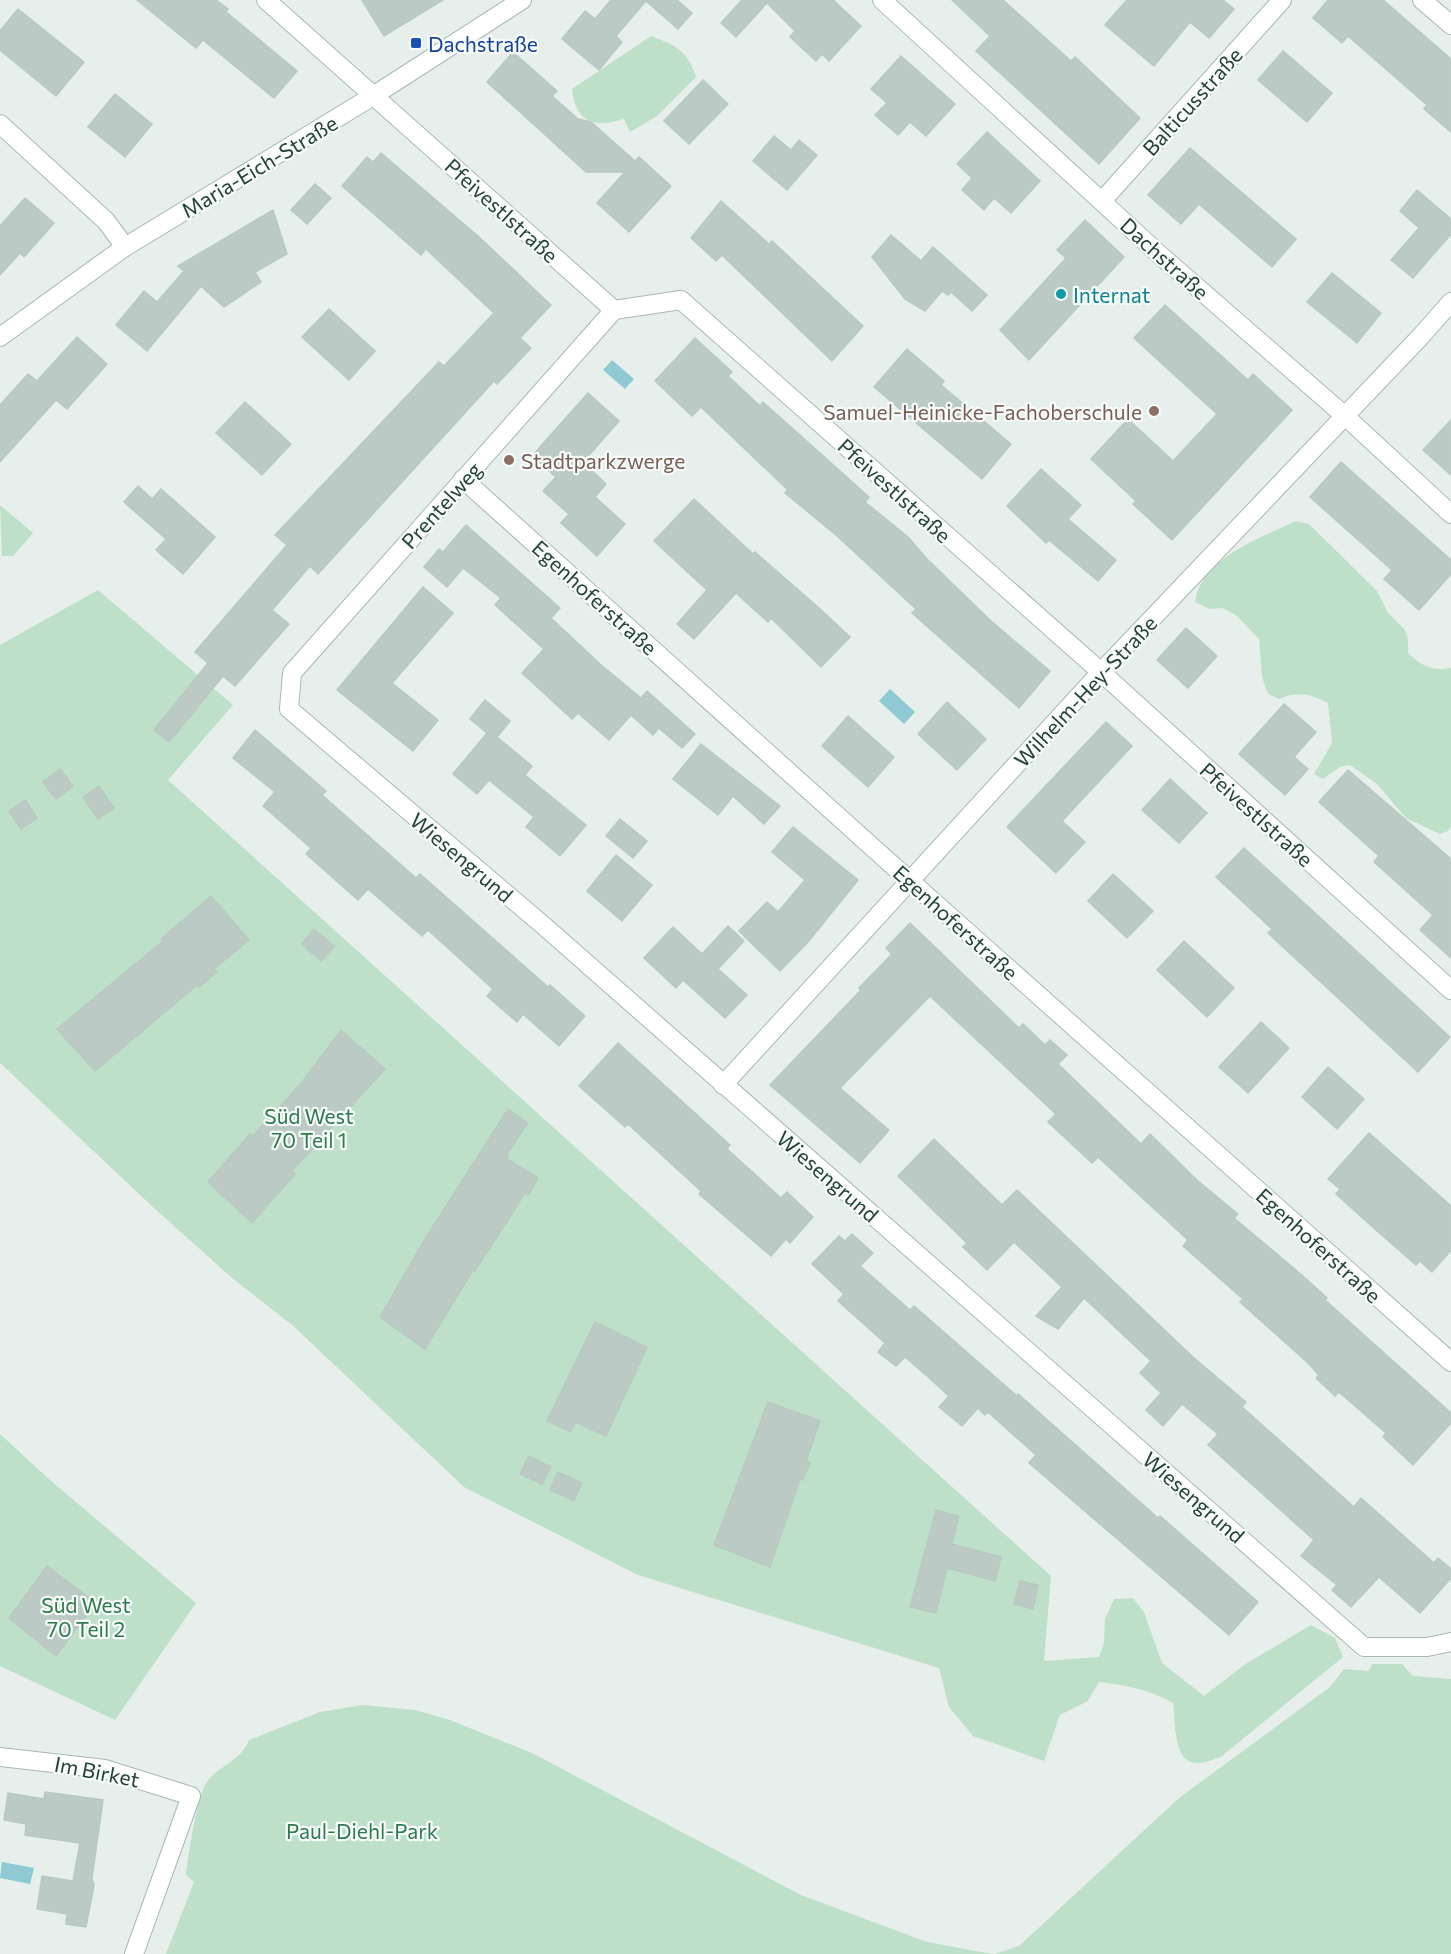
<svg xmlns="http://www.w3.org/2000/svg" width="1451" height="1954" viewBox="0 0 1451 1954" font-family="Commissioner,sans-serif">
  <rect width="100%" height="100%" fill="#e6efeb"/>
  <g fill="#bfe0c8">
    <path d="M651,36C676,45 688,51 696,77L657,116L630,132L624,119C594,128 576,123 572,89Z"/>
    <polygon points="0,505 33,533 13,556 2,556"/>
    <path d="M1296,521L1309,524L1377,591L1388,613L1405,630L1408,639V653C1420,665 1433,672 1451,668V826L1448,831L1440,834L1406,818L1377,784L1350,765L1340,767L1323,779L1314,774L1332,743L1328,703C1310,694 1298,691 1279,699L1268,694L1262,677L1259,639L1237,616L1223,608L1210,609L1195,602C1201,558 1261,538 1296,521Z"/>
    <path d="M98,590L233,705L168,780L1051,1576L1044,1661L1099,1657L1104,1643L1105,1619L1114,1599L1133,1598L1144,1612L1162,1663L1204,1696L1244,1665L1311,1625L1335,1638L1343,1657L1222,1756C1215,1759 1206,1763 1199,1763C1172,1765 1176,1721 1173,1703C1151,1690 1125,1685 1099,1682L1088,1701L1060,1715L1044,1761L973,1736L949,1707L939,1668L638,1575L464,1487L291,1324L232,1278L155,1209L0,1063V645Z"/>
    <polygon points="0,1434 51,1481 196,1603 115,1720 0,1666"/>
    <polygon points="1372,1664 1402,1664 1413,1676 1451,1679 1451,1954 995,1954 1019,1946 1179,1798 1330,1687 1344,1669 1369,1671"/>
    <path d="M362,1705L415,1710L450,1720L532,1753L801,1895L927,1942L992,1954H166L194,1882L186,1875C188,1856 197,1798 206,1783C218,1766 241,1761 249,1740L320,1712Z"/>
  </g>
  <g fill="#8ec9d4">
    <polygon points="612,360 634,379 625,389 603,370"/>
    <polygon points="890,689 915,712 904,724 879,701"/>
    <polygon points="2,1862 34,1868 30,1884 0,1878"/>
  </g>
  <g fill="#bbcac4" stroke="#b8c9c2" stroke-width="1.5">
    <polygon points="137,0 216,0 228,9 226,12 297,71 274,98 203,40 196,48"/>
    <polygon points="362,0 443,0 384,36"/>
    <polygon points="611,0 677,0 692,13 678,29 646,1 616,36 622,42 599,70 562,39 585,11 595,19"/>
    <polygon points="742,0 833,0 861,26 829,61 822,54 816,61 790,37 795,31 767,3 736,37 721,23"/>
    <polygon points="952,0 1003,0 1071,61 1075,57 1140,118 1099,164 976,51 990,36"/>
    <polygon points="1127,0 1223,0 1234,9 1209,38 1190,22 1154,66 1105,25"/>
    <polygon points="1328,0 1383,0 1451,59 1451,132 1424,109 1427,105 1348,36 1342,43 1313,18"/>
    <polygon points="18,9 84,62 56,96 0,50 0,31"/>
    <polygon points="1283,51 1332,93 1307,122 1258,80"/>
    <polygon points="513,52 557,91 552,96 578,119 591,122 635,161 639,157 671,186 629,232 597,203 625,172 586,172 487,82"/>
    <polygon points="901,56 955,104 926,136 910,122 898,135 875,115 887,103 871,89"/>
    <polygon points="703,80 728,104 689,144 664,121"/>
    <polygon points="115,94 152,124 125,157 88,127"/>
    <polygon points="987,132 1040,181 1011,213 994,198 984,210 962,190 972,178 957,164"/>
    <polygon points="774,136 791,150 799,140 817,155 787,190 753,161"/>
    <polygon points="1190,148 1296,239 1272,267 1199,204 1181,224 1148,195"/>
    <polygon points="381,153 479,237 551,305 520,338 531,348 497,384 494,381 318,574 310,566 272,610 289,624 235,686 223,676 169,742 154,730 208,663 195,652 287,545 275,535 439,362 444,366 494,313 426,249 421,255 342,186 367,157 373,162"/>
    <polygon points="315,184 331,198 307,224 291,210"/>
    <polygon points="1417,190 1451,219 1451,234 1413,278 1391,260 1419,228 1400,211"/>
    <polygon points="25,198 54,223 24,257 20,253 0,275 0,226"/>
    <polygon points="721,201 769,244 772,241 863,326 832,361 722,255 716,261 691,238"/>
    <polygon points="273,210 287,254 255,272 261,282 224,307 201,286 147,351 116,325 144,291 157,302 184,271 178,266"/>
    <polygon points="1085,220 1124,257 1029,360 1000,330 1066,258 1057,250"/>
    <polygon points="891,235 921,261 933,247 987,295 972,311 951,292 948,295 942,291 925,311 905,299 872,257"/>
    <polygon points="1332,273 1381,313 1357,343 1307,302"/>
    <polygon points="1165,305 1248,380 1253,374 1292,410 1172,540 1133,504 1136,501 1091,459 1128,419 1173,461 1217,414 1134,338"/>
    <polygon points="329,309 375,351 349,380 302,337"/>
    <polygon points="77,337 107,364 67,409 56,400 0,462 0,405 28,374 37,381"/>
    <polygon points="695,338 732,372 728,376 760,406 763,402 869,497 865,502 908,537 927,559 991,621 1050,671 1019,708 912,613 916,609 836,535 785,493 788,490 701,407 692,416 655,381"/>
    <polygon points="907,349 944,381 941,385 1011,444 982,479 874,387"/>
    <polygon points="588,393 619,421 583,462 606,484 595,497 625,524 597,556 561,523 569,514 543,491 556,477 532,456"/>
    <polygon points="245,402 291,444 262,475 216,433"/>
    <polygon points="1451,420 1451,475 1423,450"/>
    <polygon points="1341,462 1451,560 1451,574 1419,610 1384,579 1392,570 1310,497"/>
    <polygon points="1041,469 1081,505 1068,519 1116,560 1098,581 1049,540 1046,543 1007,506"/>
    <polygon points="138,486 152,499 161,489 215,537 183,574 156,550 166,539 124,502"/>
    <polygon points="694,499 753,554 755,552 819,608 850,637 821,667 771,618 768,622 736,593 694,639 677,624 707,590 654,541"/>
    <polygon points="466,525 560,608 551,618 600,664 641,698 647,691 695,734 682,748 659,728 653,735 631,715 609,740 578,713 572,719 522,673 544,649 495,605 501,598 463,568 447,587 424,567 439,549 443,552"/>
    <polygon points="423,587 453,613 392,683 438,720 413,751 337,690"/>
    <polygon points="1186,628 1217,656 1188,688 1157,660"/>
    <polygon points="485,700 510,721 497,737 532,766 525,775 586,825 560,856 526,827 534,817 489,780 477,794 453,774 487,733 470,719"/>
    <polygon points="947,702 986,739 957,770 918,734"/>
    <polygon points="1284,704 1316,732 1294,757 1308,769 1285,795 1239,754"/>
    <polygon points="848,716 894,757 868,787 822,746"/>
    <polygon points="1106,722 1132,746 1062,821 1085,842 1056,873 1007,827"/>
    <polygon points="255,730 326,791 322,795 416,878 420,874 548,987 550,985 585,1016 559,1046 523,1014 517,1022 487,996 493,989 428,930 422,936 368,889 358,900 306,854 311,848 263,806 275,792 233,758"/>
    <polygon points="701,744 780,806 764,824 733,796 718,815 673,779"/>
    <polygon points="60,769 73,786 56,799 43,782"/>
    <polygon points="1348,770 1451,859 1451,958 1420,930 1433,915 1374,862 1379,856 1319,802"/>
    <polygon points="1170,779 1207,813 1179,843 1142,810"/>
    <polygon points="99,786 114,808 98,819 83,797"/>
    <polygon points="25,800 37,818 21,829 9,811"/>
    <polygon points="620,819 647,841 633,858 606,836"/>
    <polygon points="793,827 858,880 808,942 780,971 739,931 767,902 778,912 805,880 772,852"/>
    <polygon points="1244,848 1450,1037 1418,1072 1268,933 1272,929 1216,877"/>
    <polygon points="616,855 652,885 622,921 587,891"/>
    <polygon points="1113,874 1153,911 1127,938 1088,901"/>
    <polygon points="211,896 249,940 214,969 217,972 199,987 197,985 95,1071 57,1029 163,941 161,939"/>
    <polygon points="910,923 1019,1028 1023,1024 1045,1045 1050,1040 1067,1055 1058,1064 1141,1144 1150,1134 1198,1181 1238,1214 1234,1218 1304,1277 1327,1298 1325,1300 1451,1413 1451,1423 1413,1465 1383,1437 1386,1433 1339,1392 1335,1396 1316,1378 1319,1375 1307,1362 1240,1302 1243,1299 1183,1246 1188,1240 1098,1157 1092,1163 1048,1122 1056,1114 930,996 840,1088 889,1130 860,1163 770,1085 861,990 859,988 892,954 886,948"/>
    <polygon points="728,926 744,941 718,969 747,995 725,1018 683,980 676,988 644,958 673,927 702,954"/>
    <polygon points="314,929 334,946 321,961 302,944"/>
    <polygon points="1184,941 1234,988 1207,1017 1157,970"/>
    <polygon points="1261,1022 1289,1048 1248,1093 1219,1067"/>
    <polygon points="341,1030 385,1069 292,1171 295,1174 252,1223 208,1182 250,1134 253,1136 302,1082"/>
    <polygon points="618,1043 730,1145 727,1149 781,1198 787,1192 813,1217 790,1243 786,1239 771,1256 699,1194 701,1191 628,1124 625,1127 579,1086"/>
    <polygon points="1328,1067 1364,1099 1337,1129 1302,1097"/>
    <polygon points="508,1109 528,1123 506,1155 508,1157 507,1159 538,1178 528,1195 525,1193 475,1271 473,1270 425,1349 380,1317 425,1239"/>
    <polygon points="1369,1133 1451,1206 1451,1250 1432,1272 1420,1261 1416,1265 1376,1230 1336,1194 1340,1189 1328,1179"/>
    <polygon points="934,1139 1002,1205 1017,1190 1194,1358 1246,1402 1242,1407 1354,1507 1361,1498 1434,1563 1438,1558 1451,1569 1451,1578 1420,1613 1379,1577 1351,1607 1332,1590 1337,1585 1301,1556 1314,1540 1208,1445 1218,1434 1182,1404 1163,1426 1146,1410 1161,1393 1140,1373 1151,1361 1084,1298 1058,1329 1036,1316 1062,1287 1014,1242 987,1270 963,1247 967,1243 898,1176"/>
    <polygon points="852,1234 873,1253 860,1266 910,1310 914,1306 1017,1396 1018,1394 1158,1518 1160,1516 1258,1602 1229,1635 1029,1463 1036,1455 988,1412 985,1415 978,1408 962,1426 939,1407 949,1396 927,1376 905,1357 896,1366 878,1352 885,1343 838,1301 844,1294 812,1264 839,1236 845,1241"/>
    <polygon points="595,1322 647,1347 606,1436 575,1422 571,1432 547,1421"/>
    <polygon points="768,1402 820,1421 806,1461 810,1462 803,1480 800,1479 770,1567 714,1545"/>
    <polygon points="529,1456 551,1467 542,1484 520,1474"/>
    <polygon points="558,1472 582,1483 574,1501 550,1490"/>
    <polygon points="936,1510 959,1516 952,1544 1001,1557 995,1581 947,1568 936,1613 910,1607"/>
    <polygon points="47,1566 96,1603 56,1656 9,1618"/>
    <polygon points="1020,1581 1038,1585 1033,1609 1014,1604"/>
    <polygon points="45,1792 103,1800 92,1878 94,1885 86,1927 66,1924 67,1914 37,1909 42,1876 73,1881 80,1843 25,1835 26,1824 4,1820 8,1793 44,1799"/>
  </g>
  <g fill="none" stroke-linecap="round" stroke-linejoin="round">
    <g stroke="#a8b8b2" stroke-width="20">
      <g id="minor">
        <polyline points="266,0 614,310 681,300 1101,672 1451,990"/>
        <polyline points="882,0 1160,255 1345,416 1451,514"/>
        <polyline points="1422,0 1451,25"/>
        <polyline points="0,124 106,221 125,247"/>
        <polyline points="1102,201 1282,0"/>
        <polyline points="614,310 292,673 289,709 544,926 1364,1647 1427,1647 1451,1642"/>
        <polyline points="0,337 125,247 373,96 522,0"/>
        <polyline points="463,479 910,881 1451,1362"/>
        <polyline points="723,1085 1101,672 1421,336 1451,302"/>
        <polyline points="0,1757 105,1769 191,1796 134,1954"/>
      </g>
    </g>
    <use href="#minor" stroke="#fff" stroke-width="18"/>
  </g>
  <rect fill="#1a4fb4" stroke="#f7fbf9" stroke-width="2" x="410" y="37" width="12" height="12" rx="3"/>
  <circle fill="#0f9aa8" stroke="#f7fbf9" stroke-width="2" cx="1061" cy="294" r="6"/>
  <g fill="#8d6e63" stroke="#f7fbf9" stroke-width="2">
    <circle cx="1154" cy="411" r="6"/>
    <circle cx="509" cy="460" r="6"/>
  </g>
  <g text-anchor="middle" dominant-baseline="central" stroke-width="4.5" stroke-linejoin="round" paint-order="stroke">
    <g font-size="21" fill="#164399" stroke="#f7fbf9" text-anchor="start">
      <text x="428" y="43">Dachstraße</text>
    </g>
    <g font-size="21" fill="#24423a" stroke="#f7fbf9">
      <text transform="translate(1192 101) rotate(-48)">Balticusstraße</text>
      <text transform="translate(259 166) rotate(-31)">Maria-Eich-Straße</text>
      <text transform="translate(502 210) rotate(42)">Pfeivestlstraße</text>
      <text transform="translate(1165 258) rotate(42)">Dachstraße</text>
      <text transform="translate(895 490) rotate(42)">Pfeivestlstraße</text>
      <text transform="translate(441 505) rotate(-48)">Prentelweg</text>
      <text transform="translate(595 597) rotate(42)">Egenhoferstraße</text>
      <text transform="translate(1085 691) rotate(-47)">Wilhelm-Hey-Straße</text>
      <text transform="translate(1257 814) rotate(42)">Pfeivestlstraße</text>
      <text transform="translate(462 857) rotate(40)">Wiesengrund</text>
      <text transform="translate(956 922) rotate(42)">Egenhoferstraße</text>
      <text transform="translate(828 1176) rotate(41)">Wiesengrund</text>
      <text transform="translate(1319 1245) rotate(42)">Egenhoferstraße</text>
      <text transform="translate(1194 1497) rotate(41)">Wiesengrund</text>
      <text transform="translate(97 1771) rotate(11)">Im Birket</text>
    </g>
    <g font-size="21" fill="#0d838f" stroke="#f7fbf9" text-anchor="start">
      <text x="1073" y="294">Internat</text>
    </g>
    <g font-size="21" fill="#785e54" stroke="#f7fbf9" text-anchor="end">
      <text x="1142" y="411">Samuel-Heinicke-Fachoberschule</text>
      <text x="521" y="460" text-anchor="start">Stadtparkzwerge</text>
    </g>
    <g font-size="21" fill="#2d7a4b" stroke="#f7fbf9">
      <text x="309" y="1115">Süd West<tspan x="309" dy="24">70 Teil 1</tspan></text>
      <text x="86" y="1604">Süd West<tspan x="86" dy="24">70 Teil 2</tspan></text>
      <text x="362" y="1830">Paul-Diehl-Park</text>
    </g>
  </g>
</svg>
